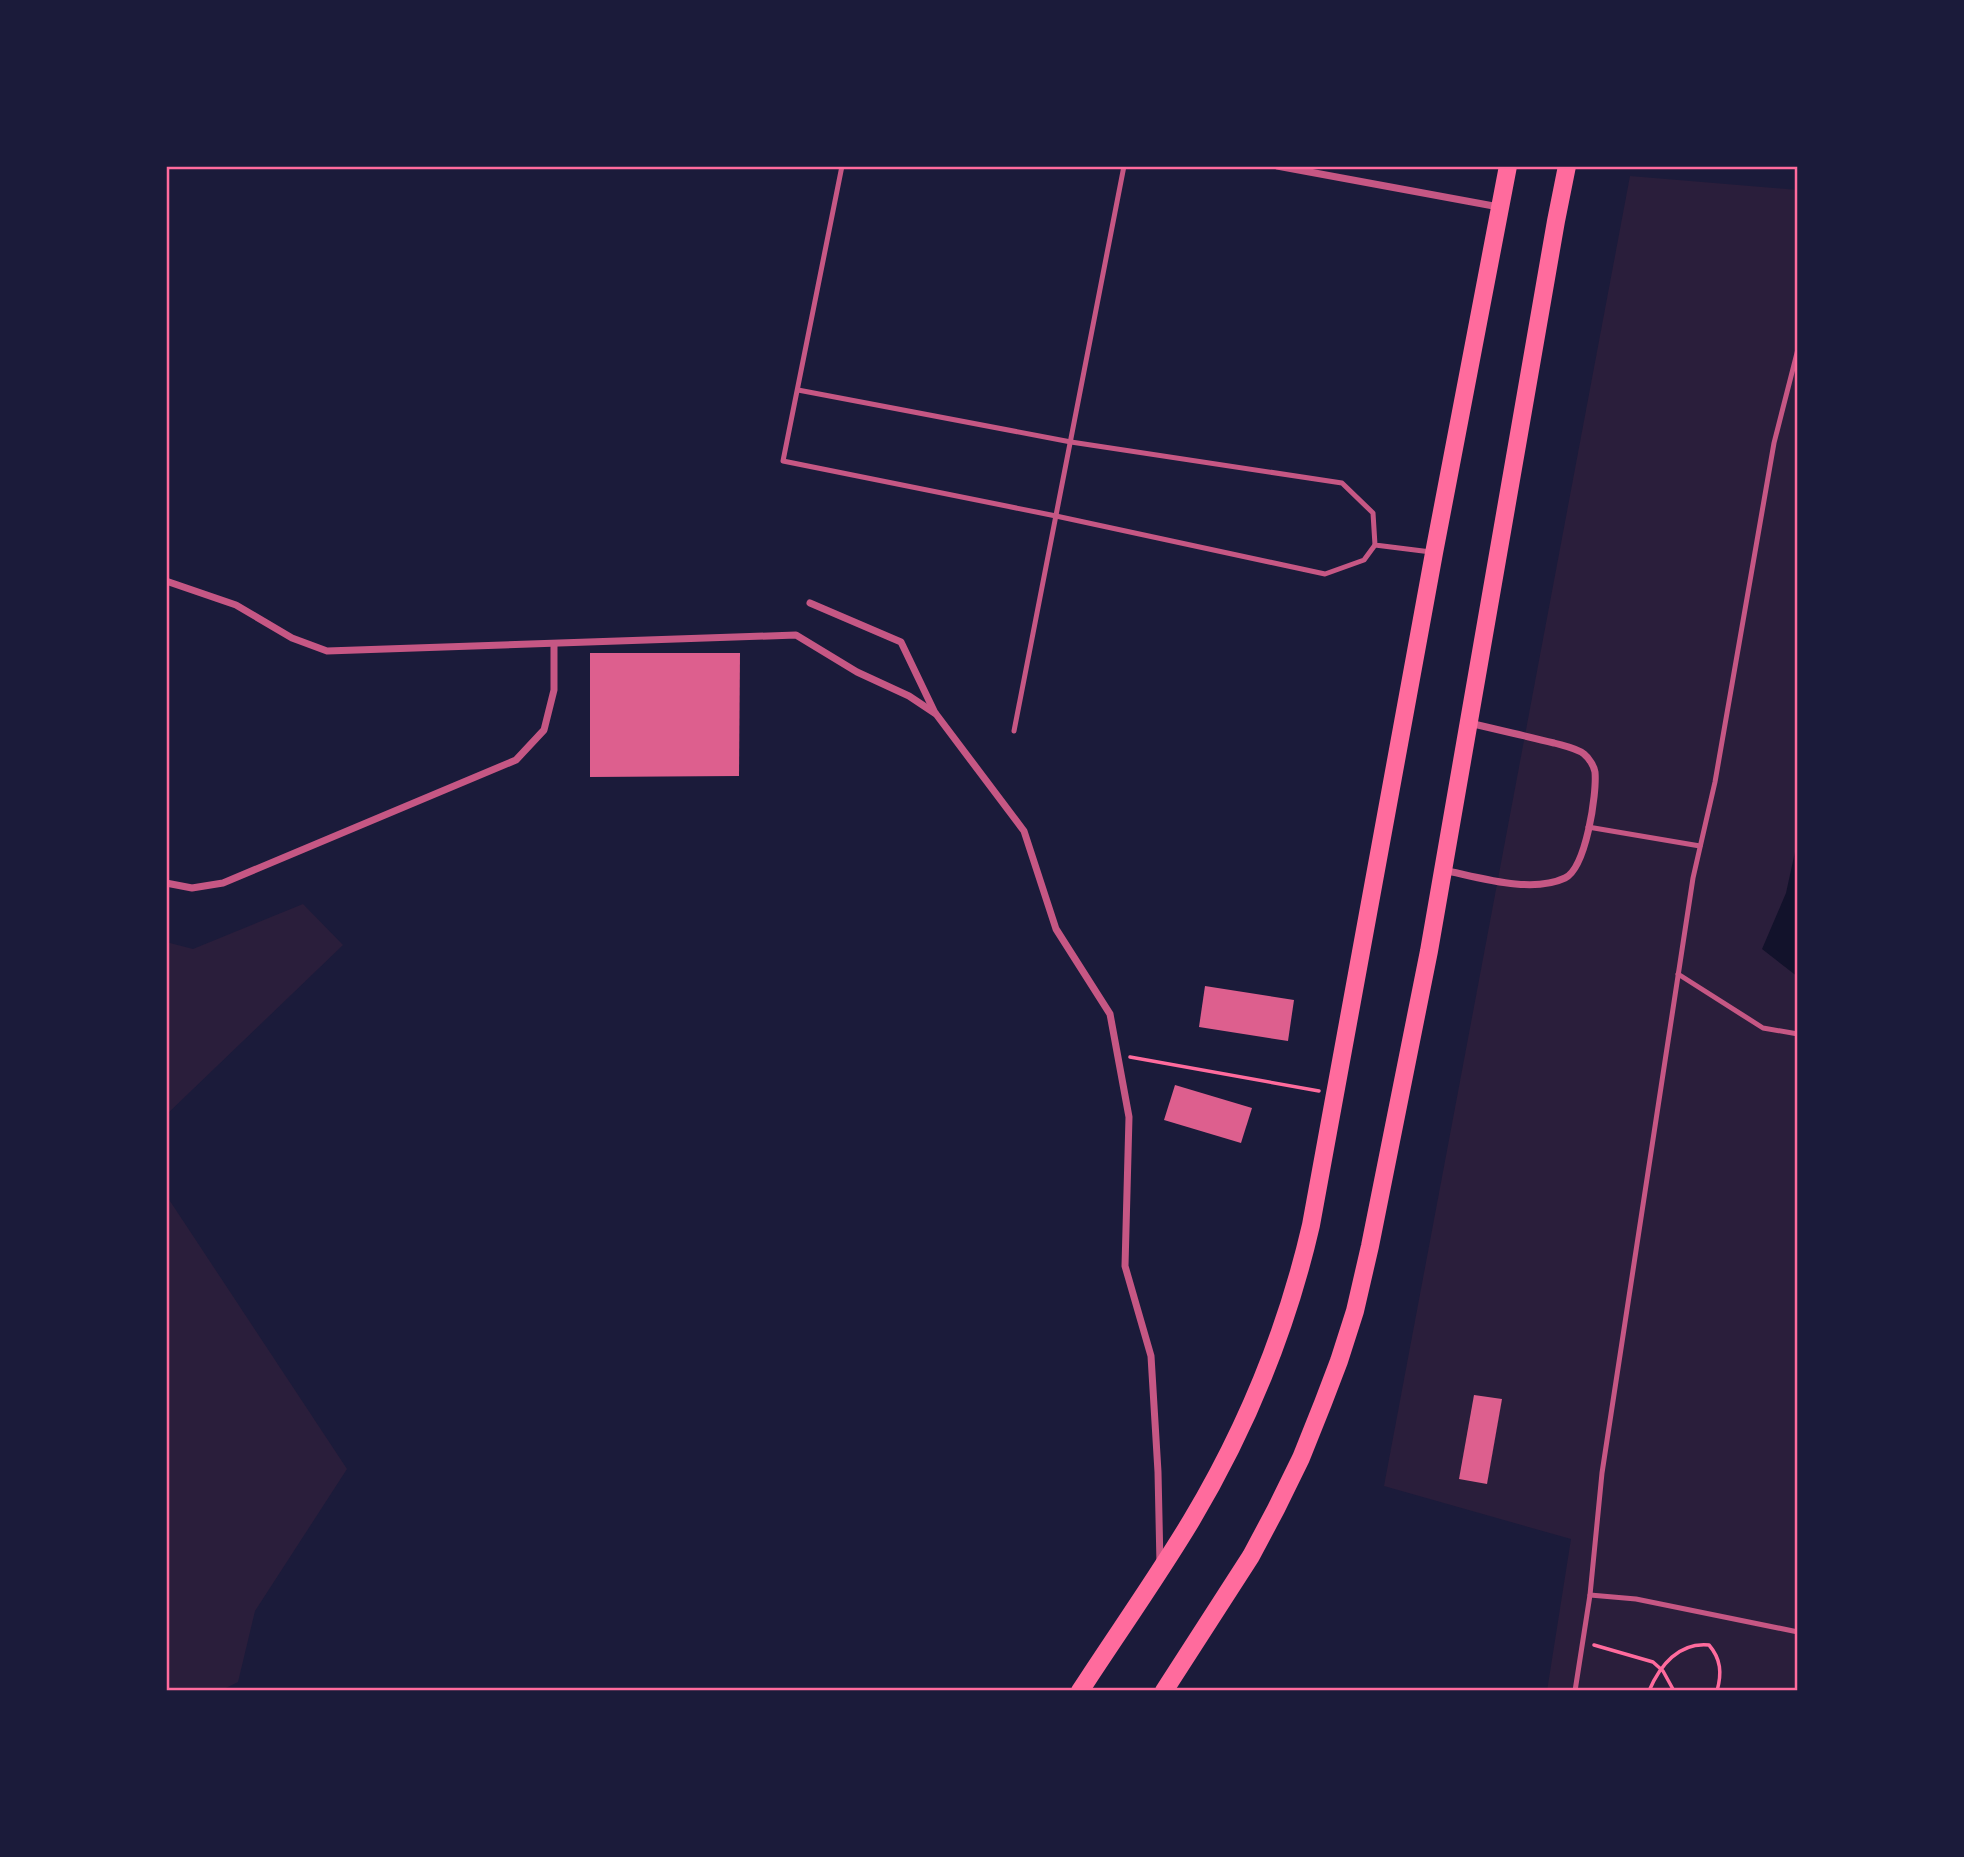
<svg xmlns="http://www.w3.org/2000/svg" width="1964" height="1857" viewBox="0 0 1964 1857" font-family="'PT Serif',serif">
  <rect width="100%" height="100%" fill="#1b1b3a"/>
  <g fill="#2a1e3b">
    <polygon points="1630,176 1798,190 1798,1691 1547,1691 1571,1539 1384,1486"/>
    <polygon points="303,904 343,945 166,1115 166,942 193,949"/>
    <polygon points="166,1195 347,1469 255,1611 238,1682 220,1691 166,1691"/>
  </g>
  <polygon fill="#12122b" points="1798,838 1798,977 1762,949 1786,893"/>
  <g fill="#dd5f8e">
    <polygon points="590,653 740,653 739,776 590,777"/>
    <polygon points="1205,986 1294,1000 1288,1041 1199,1027"/>
    <polygon points="1175,1085 1252,1108 1241,1143 1164,1120"/>
    <polygon points="1474,1395 1502,1399 1487,1484 1459,1479"/>
  </g>
  <g fill="none" stroke-linecap="round" stroke-linejoin="round">
    <g stroke="#ff6b9d" stroke-width="3.5">
      <polyline points="1130,1057 1319,1091"/>
      <polyline points="1594,1645 1653,1662 1663,1671 1674,1691"/>
      <path d="M1649,1691C1660,1665 1679,1642 1709,1645C1721,1659 1722,1673 1717,1691"/>
    </g>
    <g stroke="#c65784" stroke-width="5">
      <polyline points="842,166 783,461 1056,516 1325,574 1364,560 1375,545"/>
      <polyline points="798,390 1071,442 1342,483 1373,513 1375,545 1431,552"/>
      <polyline points="1014,731 1124,166"/>
      <polyline points="1588,827 1700,846"/>
      <polyline points="1678,974 1763,1028 1798,1034"/>
      <polyline points="1590,1595 1636,1599 1798,1632"/>
      <polyline points="1575,1691 1590,1595 1602,1473 1693,878 1715,782 1774,443 1798,349"/>
    </g>
    <g stroke="#c65784" stroke-width="7">
      <polyline points="1277,166 1499,207"/>
      <polyline points="166,581 236,605 292,638 327,651 796,635 857,672 909,696 936,714 1024,831 1056,929 1110,1014 1129,1117 1125,1266 1151,1356 1158,1472 1160,1564"/>
      <polyline points="810,603 901,642 935,713"/>
      <path d="M1443,870C1478,877 1531,894 1565,878C1586,868 1597,794 1595,772C1594,766 1589,758 1584,754C1576,748 1564,746 1554,743C1526,736 1498,730 1470,723"/>
      <polyline points="166,883 192,888 223,883 516,760 544,730 554,690 554,646"/>
    </g>
    <g stroke="#ff6b9d" stroke-width="18">
      <path d="M1080,1691C1117,1634 1156,1579 1191,1521C1246,1429 1287,1329 1311,1225L1434,553L1508,166"/>
      <polyline points="1164,1691 1251,1556 1276,1509 1301,1458 1323,1403 1339,1361 1355,1311 1370,1246 1429,951 1556,221 1567,166"/>
    </g>
  </g>
  <rect width="1964" height="1857" fill="none" stroke="#1b1b3a" stroke-width="336"/>
  <rect x="168" y="168" width="1628" height="1521" fill="none" stroke="#ff6b9d" stroke-width="2.5"/>
</svg>
